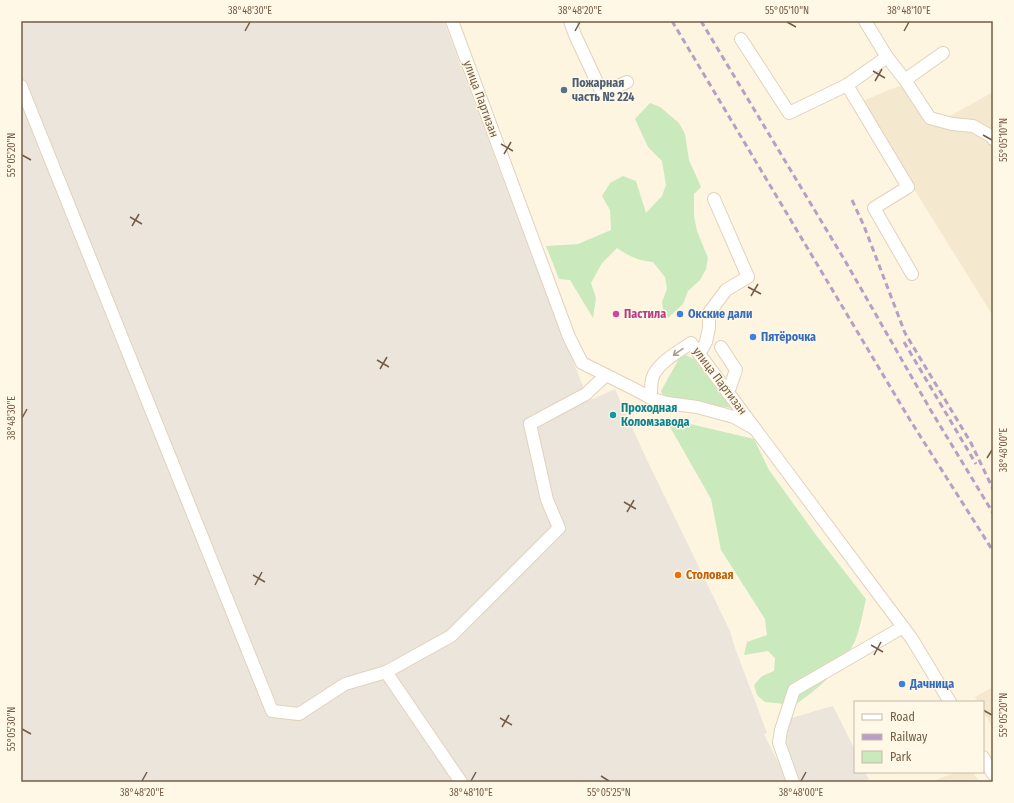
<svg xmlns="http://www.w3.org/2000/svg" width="1014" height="803" viewBox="0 0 1014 803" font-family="'Fira Sans Condensed',sans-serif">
  <rect width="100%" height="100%" fill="#fdf5df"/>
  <g fill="#f4e8ce">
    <polygon points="904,84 934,125 993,92 993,316 860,102"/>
    <polygon points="993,687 993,729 983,711 983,702 978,702 975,697"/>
    <polygon points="956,772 973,772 979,782 931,782"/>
  </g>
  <g fill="#ebe5db">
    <polygon points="21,21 444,21 525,238 586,394 588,398 593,399 615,389 645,456 730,631 735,648 767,733 764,734 788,782 21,782"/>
    <polygon points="833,706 855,750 855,772 865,772 870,782 798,782 784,748 791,718"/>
  </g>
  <g fill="#caeabe">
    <path d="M650,103L660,107L679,123L685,134L689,160L701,187L694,194V216L697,231L708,258L706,269L700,280L688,291L683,304L668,318L663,309L662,302L667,289L665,277L653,262C639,261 628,256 617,248L602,263L591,283L596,298L593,318L570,280L559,279L546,246L578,244L611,230L610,210L602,196L610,183L623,176L636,181L646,213L662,196L666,185L662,161L648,147L635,119Z"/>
    <polygon points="686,355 694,359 731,408 668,397 662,394 661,391 680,357"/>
    <path d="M669,419L754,439L769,470L816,535L866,599C863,612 860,629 855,641C841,670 820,687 795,705L765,702L757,695L754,685L762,676L774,671L775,658L768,651L744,655L747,642L767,635L765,619L721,550L711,499L670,427Z"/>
  </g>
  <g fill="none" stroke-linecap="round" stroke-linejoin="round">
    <g stroke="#e1d2bb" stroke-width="14">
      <g id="minor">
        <polyline points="452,21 569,337 582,363 634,389 653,399 667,403 697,407 734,417 755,429"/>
        <polyline points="570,21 575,35 602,93 627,82"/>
        <polyline points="865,21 887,57 905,80 930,118 952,124 973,126 991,136 993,139"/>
        <polyline points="741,39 789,113 847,85 887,57"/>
        <polyline points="905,80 943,53"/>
        <polyline points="847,85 908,187 874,208 912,274"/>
        <polyline points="21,86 272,711 299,714 345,684 386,672 451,636 559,528 547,500 530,424 586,394 606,375"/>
        <polyline points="721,347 736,370 728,393"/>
        <polyline points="699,354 706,342 709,328 709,313 726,290 748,277 714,199"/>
        <path d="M651,398C651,392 651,385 652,379C656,364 679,351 691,343L912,639L950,702"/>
        <polyline points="386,672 461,782"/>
        <polyline points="983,757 993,774"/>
        <polyline points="793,782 779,743 781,730 794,690 903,627"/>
      </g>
    </g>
    <use href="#minor" stroke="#fff" stroke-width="12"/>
    <g stroke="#b89fc5" stroke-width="3" stroke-dasharray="6 4" stroke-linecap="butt">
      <polyline points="672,21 910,420 993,551"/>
      <polyline points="701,21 844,259 930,409 993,513"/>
      <polyline points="852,200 864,226 905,333 971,443 993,489"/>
      <polyline points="904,342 976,464"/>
    </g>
  </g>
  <defs><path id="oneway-shaft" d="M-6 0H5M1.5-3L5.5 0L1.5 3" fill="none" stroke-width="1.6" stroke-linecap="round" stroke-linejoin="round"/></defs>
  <use stroke="#ac9d91" href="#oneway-shaft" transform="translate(678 352) rotate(145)"/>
  <path fill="none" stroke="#745c47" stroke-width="1.5" d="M787,22L796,27M245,31L250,22M575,31L580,22M904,31L909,22M873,71L885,78M875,81L882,69M983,135L992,140M501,144L513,151M504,154L511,142M22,155L31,160M130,217L142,224M132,226L139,214M748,287L761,294M751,296L758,284M377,360L389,367M380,369L387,357M22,418L27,409M987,458L992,450M624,502L636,509M627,512L634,500M253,575L265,582M255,585L262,572M871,645L883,652M874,655L881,642M983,710L992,715M500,718L512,725M502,727L509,715M22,729L31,734M601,776L609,781M142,781L147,772M471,781L476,772M801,781L806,772"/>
  <circle fill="#5c6f8a" stroke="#fff8e6" stroke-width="1.5" cx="564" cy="90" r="4"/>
  <circle fill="#d1479c" stroke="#fff8e6" stroke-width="1.5" cx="616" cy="314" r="4"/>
  <g fill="#3f7fe0" stroke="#fff8e6" stroke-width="1.5">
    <circle cx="680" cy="314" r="4"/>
    <circle cx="753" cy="337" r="4"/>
    <circle cx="902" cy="684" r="4"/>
  </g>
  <circle fill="#0f9aa8" stroke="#fff8e6" stroke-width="1.5" cx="613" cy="415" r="4"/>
  <circle fill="#e8710a" stroke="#fff8e6" stroke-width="1.5" cx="678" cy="575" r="4"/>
  <g text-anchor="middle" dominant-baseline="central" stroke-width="3" stroke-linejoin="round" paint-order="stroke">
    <g font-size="12" font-weight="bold" fill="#4e5e75" stroke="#fff8e6" text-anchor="start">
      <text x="572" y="83">Пожарная<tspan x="572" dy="14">часть № 224</tspan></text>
    </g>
    <g font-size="12" fill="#745c47" stroke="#fff8e6">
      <text transform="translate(481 99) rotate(70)">улица Партизан</text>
      <text transform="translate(720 381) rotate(53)">улица Партизан</text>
    </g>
    <g font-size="12" font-weight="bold" fill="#b23c85" stroke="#fff8e6" text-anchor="start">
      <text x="624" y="314">Пастила</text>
    </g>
    <g font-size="12" font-weight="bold" fill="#366cbe" stroke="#fff8e6" text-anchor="start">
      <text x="688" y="314">Окские дали</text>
      <text x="761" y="337">Пятёрочка</text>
      <text x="910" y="684">Дачница</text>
    </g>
    <g font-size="12" font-weight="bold" fill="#0d838f" stroke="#fff8e6" text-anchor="start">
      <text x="621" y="408">Проходная<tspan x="621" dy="14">Коломзавода</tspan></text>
    </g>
    <g font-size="12" font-weight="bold" fill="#c56008" stroke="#fff8e6" text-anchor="start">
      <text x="686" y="575">Столовая</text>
    </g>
  </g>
  <rect width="1014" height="803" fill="none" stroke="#fff8e6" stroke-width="44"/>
  <rect x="854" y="701" width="130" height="72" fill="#fff8e6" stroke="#c7baa6"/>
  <rect x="862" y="714" width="20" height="6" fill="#ffffff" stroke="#c7baa6"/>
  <text x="890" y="721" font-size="12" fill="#745c47">Road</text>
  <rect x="862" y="734" width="20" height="6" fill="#b89fc5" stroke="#c7baa6"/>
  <text x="890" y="741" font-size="12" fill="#745c47">Railway</text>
  <rect x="862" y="751" width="20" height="12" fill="#caeabe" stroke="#c7baa6"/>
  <text x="890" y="761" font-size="12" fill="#745c47">Park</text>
  <rect x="22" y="22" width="970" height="759" fill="none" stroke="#745c47" stroke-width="1.5"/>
  <g font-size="10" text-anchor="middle" fill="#745c47">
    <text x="250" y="14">38°48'30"E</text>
    <text x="580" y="14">38°48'20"E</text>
    <text x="787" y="14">55°05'10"N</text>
    <text x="909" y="14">38°48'10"E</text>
    <text transform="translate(1003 140) rotate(-90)" y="4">55°05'10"N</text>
    <text transform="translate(11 155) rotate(-90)" y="4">55°05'20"N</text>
    <text transform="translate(11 418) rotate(-90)" y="4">38°48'30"E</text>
    <text transform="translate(1003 450) rotate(-90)" y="4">38°48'00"E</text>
    <text transform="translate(1003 715) rotate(-90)" y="4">55°05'20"N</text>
    <text transform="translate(11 729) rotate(-90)" y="4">55°05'30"N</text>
    <text x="142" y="796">38°48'20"E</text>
    <text x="471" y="796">38°48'10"E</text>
    <text x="609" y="796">55°05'25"N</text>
    <text x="801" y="796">38°48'00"E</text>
  </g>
</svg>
